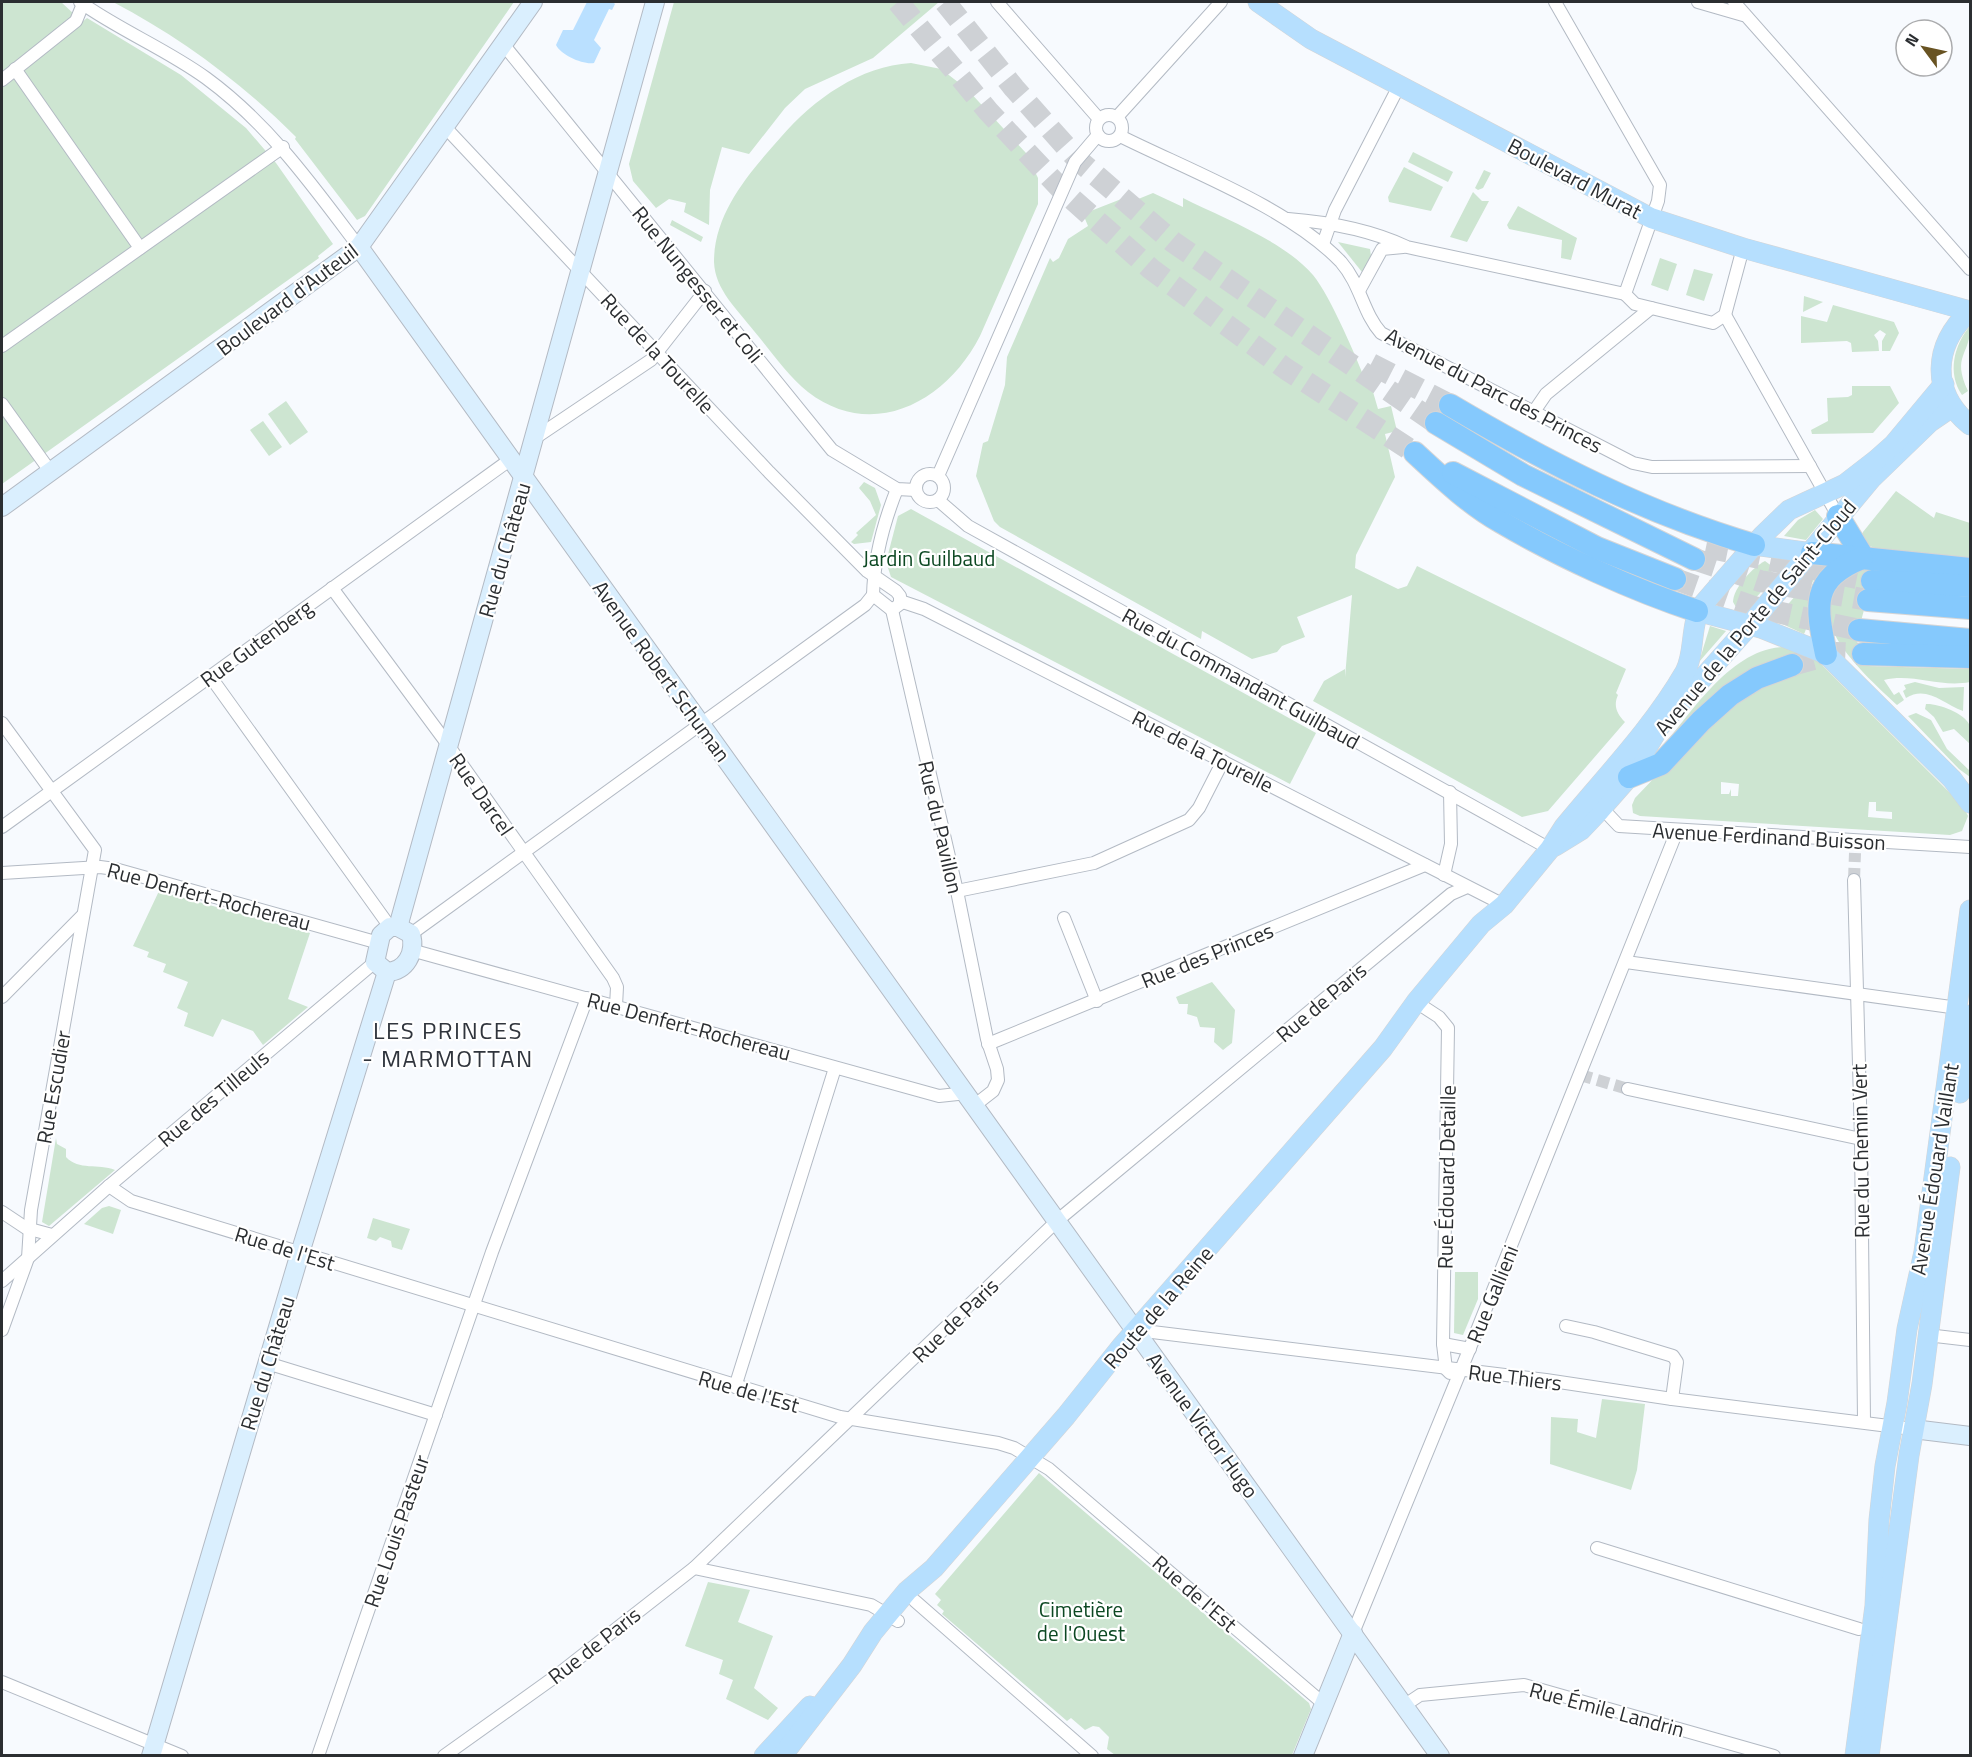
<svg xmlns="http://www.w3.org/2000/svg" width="1972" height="1757" viewBox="0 0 1972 1757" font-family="'Titillium Web',sans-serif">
  <rect width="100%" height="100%" fill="#f7fafe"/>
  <g fill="#cde5d1" fill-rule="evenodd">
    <polygon points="2,2 61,2 74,14 71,17 81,23 87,18 181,75 246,128 276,163 333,244 318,256 319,258 2,484"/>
    <path d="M113,2H514L365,216L357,220L295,139L296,137C242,83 180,37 113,2Z"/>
    <polygon points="674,2 939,2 873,58 805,89 785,108 749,154 722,147 710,190 709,225 684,212 686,203 669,199 656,208 633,181 629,164"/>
    <path d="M911,63L941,69L967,89L1026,153L1038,178V204L980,336C947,401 873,442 808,392C787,375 771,351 754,331C738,310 715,290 714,262C714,212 750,172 781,137C814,99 860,66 911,63Z"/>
    <polygon points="1413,152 1453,172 1448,182 1408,162"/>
    <polygon points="1404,167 1443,187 1431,211 1389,202 1388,197"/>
    <polygon points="1484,170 1491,173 1483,188 1478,190 1475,188"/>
    <polygon points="1473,192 1482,201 1489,201 1467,242 1450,237"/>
    <path d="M1153,193L1183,207V198C1223,218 1284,241 1313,275C1331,297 1357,359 1368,387L1371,385L1378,409L1391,406L1397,431L1385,434L1395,477L1356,555L1355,568L1398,589L1407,586L1417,566L1626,669L1616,693L1618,695C1613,706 1617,714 1625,722L1548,811L1522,817L1313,701L1324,681L1345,669V677L1352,595L1297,617L1305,637L1282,646L1277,652L1252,659L1202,631L1201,639L1000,527L994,521L976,476L983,443L988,441L1005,385L1007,357L1050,258L1053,262L1059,258L1068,239L1088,226L1083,214L1129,196L1131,202Z"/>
    <polygon points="1518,206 1577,238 1571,260 1561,258 1562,240 1509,229 1507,225"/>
    <polygon points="672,220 703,237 701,242 670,225"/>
    <polygon points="1338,242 1370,249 1371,256 1362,272"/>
    <polygon points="1660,258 1677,264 1668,291 1651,285"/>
    <polygon points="1694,269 1713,274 1704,301 1686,295"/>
    <polygon points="1804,296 1823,302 1803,312"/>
    <polygon points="1833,305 1894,322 1899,333 1890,351 1882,351 1882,341 1886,334 1880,330 1874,335 1878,341 1879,351 1852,352 1851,343 1847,341 1801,343 1801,316 1827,322"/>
    <path d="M1970,326C1971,355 1951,355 1968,391L1962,395C1947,373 1954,345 1970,326Z"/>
    <polygon points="1852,386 1890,386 1899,403 1873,433 1812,434 1811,430 1828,421 1827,398 1848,397 1852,395"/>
    <polygon points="286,401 308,432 290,445 268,414"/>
    <polygon points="263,421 282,447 269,456 250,430"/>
    <polygon points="864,482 875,488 881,505 871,542 854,544 851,542 858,535 856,533 876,515 870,501 859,488"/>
    <polygon points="1896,491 1934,518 1936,512 1970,523 1970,562 1876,549 1866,544 1861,536 1863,532"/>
    <polygon points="911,509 1316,733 1290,784 891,577 886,562 898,516"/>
    <polygon points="1815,510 1823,519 1806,540 1784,536 1798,520"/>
    <path d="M1765,561L1773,567C1769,584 1754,607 1736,607L1733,602C1733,588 1753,567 1765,561Z"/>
    <path d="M1862,569L1875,570L1856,639L1867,666L1970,669V682C1940,688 1913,673 1884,680L1894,695L1899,692L1904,700L1897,705C1873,682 1800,621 1838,583C1844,577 1855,573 1862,569Z"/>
    <path d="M1811,578L1814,579C1804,598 1810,626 1804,634L1778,622L1776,618Z"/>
    <polygon points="1710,626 1726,631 1699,662"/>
    <path d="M1782,647L1814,658L1822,665L1963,806L1968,816L1962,831L1950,835L1640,816L1633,813L1632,805L1635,798L1704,726L1792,660L1658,752C1690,715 1729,650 1782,647ZM1721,782L1739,784L1738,796H1731V789L1729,794H1721ZM1869,802H1876V811L1892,812V819L1868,817Z"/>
    <path d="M1915,682L1939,688L1964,687L1963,711C1943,704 1927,685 1906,698L1903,691L1906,689L1904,685Z"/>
    <path d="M1926,704C1937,703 1964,713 1969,724C1972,730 1971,737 1970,744L1954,729L1943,732L1934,717L1925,709Z"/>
    <polygon points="1916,713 1931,720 1947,749 1970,771 1970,777 1959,769 1908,716"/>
    <polygon points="159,891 310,933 288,999 308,1007 263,1045 253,1031 222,1019 213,1037 184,1026 188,1013 177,1008 188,982 163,972 166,964 147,957 149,952 133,946"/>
    <polygon points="1212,982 1235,1010 1232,1043 1223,1050 1214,1042 1215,1028 1200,1027 1197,1017 1187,1014 1188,1004 1179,1004 1176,997"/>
    <path d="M56,1138L57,1144L66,1149V1157C79,1171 98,1163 115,1170L49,1226L42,1222Z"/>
    <polygon points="109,1206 121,1210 113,1234 84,1224 102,1208"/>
    <polygon points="373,1218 410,1229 402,1250 392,1247 391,1241 380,1237 376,1241 367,1238"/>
    <polygon points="1455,1272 1478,1272 1478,1299 1463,1335 1454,1333"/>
    <polygon points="1602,1399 1645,1404 1637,1470 1631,1490 1550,1464 1551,1417 1578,1419 1577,1432 1596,1438"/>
    <polygon points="1039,1473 1309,1703 1311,1709 1292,1755 1115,1755 1107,1749 1109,1737 1099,1727 1093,1726 1085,1730 1071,1718 1067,1721 942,1614 944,1611 937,1605 941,1600 935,1594"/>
    <polygon points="708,1582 750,1590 738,1622 773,1636 754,1688 778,1708 768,1720 726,1699 733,1680 719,1674 723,1660 685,1646"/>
  </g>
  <path fill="#bae0ff" d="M587,2H613L615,4L612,10L609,9L594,40L601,48L594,63C583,65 561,55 556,45L563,30H573Z"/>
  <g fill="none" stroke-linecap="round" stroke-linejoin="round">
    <g stroke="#ced1d5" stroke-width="12" stroke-dasharray="12 6" stroke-linecap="butt">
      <polyline points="1854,880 1855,853"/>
      <polyline points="1580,1075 1628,1089"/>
    </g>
    <g stroke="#ced1d5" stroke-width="22" stroke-dasharray="22 11" stroke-linecap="butt">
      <polyline points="898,2 988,111 1063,191 1151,269 1286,369 1415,453"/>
      <polyline points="945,2 1014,88 1077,159 1173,242 1436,423"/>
      <polyline points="1371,364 1450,405"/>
      <polyline points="1706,547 1872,581"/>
      <polyline points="1694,559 1760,581 1868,600"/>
      <polyline points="1675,579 1754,607 1859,630"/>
      <polyline points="1792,665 1836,653 1863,654"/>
    </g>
    <g stroke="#b3bac4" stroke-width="14">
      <g id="street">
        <path d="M80,2C119,30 166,49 206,78C269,124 313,186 359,247"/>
        <polyline points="997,2 1099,119"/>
        <polyline points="1555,2 1660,185 1658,201 1625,294"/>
        <polyline points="1698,2 1743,15"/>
        <polyline points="1734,2 1970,269"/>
        <polyline points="503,44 832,450 897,489 916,490"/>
        <polyline points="15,69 140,248"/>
        <polyline points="2,80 76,21 83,4"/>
        <circle cx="1109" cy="128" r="13"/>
        <polyline points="1117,117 1221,2"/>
        <polyline points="445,127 769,472 867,571 896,591 900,596 900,604 892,610"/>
        <path d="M1120,136C1188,170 1290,208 1341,262C1361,285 1363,313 1381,333L1633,463L1652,467L1810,466"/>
        <path d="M1288,219C1327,222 1371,230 1407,247L1625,294"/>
        <polyline points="1323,244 1335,210 1399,86"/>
        <polyline points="1360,289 1382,249 1403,247"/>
        <polyline points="1625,294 1635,304 1713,323 1725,315 1743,248"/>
        <polyline points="1725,315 1838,516"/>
        <polyline points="2,346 283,147"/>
        <polyline points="2,404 50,471"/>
        <polyline points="1535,410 1546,394 1651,308"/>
        <polyline points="535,438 651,360 705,291"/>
        <circle cx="930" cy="488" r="14"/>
        <polyline points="938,476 1075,162 1098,135"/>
        <polyline points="938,500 968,526 1550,849"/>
        <polyline points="332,588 443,738 613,978 617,987 616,1006"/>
        <polyline points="900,601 924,609 1504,905"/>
        <polyline points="892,610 957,891 987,1039 997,1069 998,1080 993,1091 975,1105"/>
        <path d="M892,610L873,595C874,558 883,524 897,489"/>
        <polyline points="210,676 390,927"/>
        <polyline points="2,723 95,850 31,1210 28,1258 2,1330"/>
        <polyline points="1599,805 1619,826 1970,847"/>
        <polyline points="2,827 511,459"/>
        <polyline points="2,873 100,867 115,869 379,943"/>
        <polyline points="1444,875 1451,844 1450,792"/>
        <polyline points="1854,880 1861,1139 1864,1421"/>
        <polyline points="957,891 1094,863 1189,820 1199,808 1223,761"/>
        <polyline points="1064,918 1097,1001"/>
        <polyline points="411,934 865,605 873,595"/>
        <polyline points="411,950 939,1096 967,1093"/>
        <polyline points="1626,962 1958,1008"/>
        <polyline points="2,997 83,915"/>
        <polyline points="1416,1002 1439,1017 1448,1028 1443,1344 1446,1369 1450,1373"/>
        <polyline points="988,1044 1425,865"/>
        <polyline points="1628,1089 1861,1139"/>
        <polyline points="109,1186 131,1201 840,1417 998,1443 1014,1448 1049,1469 1324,1704"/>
        <polyline points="2,1212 26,1228 52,1235"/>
        <polyline points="2,1281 109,1186 375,962"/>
        <polyline points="1566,1326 1594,1332 1673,1356 1677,1362 1672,1399"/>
        <polyline points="1136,1330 1546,1380 1672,1399 1913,1429"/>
        <polyline points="1927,1335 1970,1340"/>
        <polyline points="1443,1344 1470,1349"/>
        <polyline points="267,1363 436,1415"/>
        <polyline points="735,1387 835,1068"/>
        <polyline points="1597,1548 1859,1629"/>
        <polyline points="694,1568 871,1605 898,1621"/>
        <polyline points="915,1601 1092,1756"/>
        <polyline points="1353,1633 1476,1333 1677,831"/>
        <polyline points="2,1682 182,1756"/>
        <polyline points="1405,1705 1420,1695 1524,1685 1774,1756"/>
        <polyline points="318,1756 492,1252 587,998"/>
        <polyline points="444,1756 556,1676 694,1568 1058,1220 1451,894 1467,887"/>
      </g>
    </g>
    <g stroke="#b3bac4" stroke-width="20">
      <g id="secondary">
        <polyline points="359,247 1440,1756"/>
        <polyline points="2,507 359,247 533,2"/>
        <path d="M390,927H398L411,934C416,953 406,971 387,972L375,962L381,935Z"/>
        <polyline points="398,927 655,2"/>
        <polyline points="1913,1429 1970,1436"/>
        <polyline points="151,1756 300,1253 387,972"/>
        <polyline points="1303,1756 1353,1633"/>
      </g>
    </g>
    <g stroke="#d5d5d6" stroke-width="21">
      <g id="primary">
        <polyline points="1258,2 1311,39 1651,218 1743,248 1970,311"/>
        <path d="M1970,311C1933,345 1930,392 1970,425"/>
        <polyline points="1754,545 1812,553"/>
        <polyline points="1697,611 1761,628 1826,654 1952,779 1970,803"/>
        <polyline points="1555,846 1581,830 1600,810 1629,777 1660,726 1749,626 1871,479 1930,422 1952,407"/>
        <polyline points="1960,1093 1970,1015"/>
        <polyline points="764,1756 810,1706"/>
        <path d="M782,1756L852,1665L873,1632L907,1591L934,1568L1066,1416L1121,1347L1383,1048L1416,1002L1481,924L1504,905L1550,849L1564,827C1605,777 1652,729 1685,672C1696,652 1689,621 1704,603L1763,535L1789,510L1845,484L1876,460L1894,444L1944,384"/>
        <polyline points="1855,1756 1875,1606 1879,1520 1885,1466 1897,1403 1907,1329 1924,1252 1970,910"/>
        <polyline points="1869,1756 1909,1455 1922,1384 1950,1167"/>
      </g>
    </g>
    <g stroke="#d5d5d6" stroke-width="24">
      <g id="highway">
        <path d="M1450,405C1548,463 1645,513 1754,545"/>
        <polyline points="1436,423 1523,475 1694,559"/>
        <path d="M1415,453C1441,477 1469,504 1501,522C1559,556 1633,590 1697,611"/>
        <polyline points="1453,473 1597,548 1675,579"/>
        <polyline points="1838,516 1863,557"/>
        <polyline points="1812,553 1970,569"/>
        <polyline points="1872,581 1970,586"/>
        <polyline points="1868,600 1970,608"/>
        <polyline points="1859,630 1970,640"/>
        <path d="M1826,654C1816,606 1810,579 1862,558"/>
        <polyline points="1863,654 1970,657"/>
        <polyline points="1629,777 1661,764 1701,721 1730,695 1757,678 1792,665"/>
      </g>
    </g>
    <use href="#street" stroke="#fff" stroke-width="12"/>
    <use href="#secondary" stroke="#daeffe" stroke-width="18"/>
    <use href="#primary" stroke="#b6dffe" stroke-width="20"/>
    <use href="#highway" stroke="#85c9fd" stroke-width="22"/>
  </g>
  <g text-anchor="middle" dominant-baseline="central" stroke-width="4.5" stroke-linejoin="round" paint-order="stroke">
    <g font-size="21" fill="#2b2e31" stroke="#fff">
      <text transform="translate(1575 178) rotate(28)">Boulevard Murat</text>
      <text transform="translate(698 284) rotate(51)">Rue Nungesser et Coli</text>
      <text transform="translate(287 299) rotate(-37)">Boulevard d'Auteuil</text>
      <text transform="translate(658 353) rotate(47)">Rue de la Tourelle</text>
      <text transform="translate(1494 390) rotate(28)">Avenue du Parc des Princes</text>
      <text transform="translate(504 550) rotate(-74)">Rue du Château</text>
      <text transform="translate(1755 617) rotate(-50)">Avenue de la Porte de Saint-Cloud</text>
      <text transform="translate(256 643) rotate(-36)">Rue Gutenberg</text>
      <text transform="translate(662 671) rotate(54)">Avenue Robert Schuman</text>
      <text transform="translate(1241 678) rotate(29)">Rue du Commandant Guilbaud</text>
      <text transform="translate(1203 751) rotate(27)">Rue de la Tourelle</text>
      <text transform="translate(482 794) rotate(55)">Rue Darcel</text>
      <text transform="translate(941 827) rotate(77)">Rue du Pavillon</text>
      <text transform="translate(1769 836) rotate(3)">Avenue Ferdinand Buisson</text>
      <text transform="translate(209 896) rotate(15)">Rue Denfert-Rochereau</text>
      <text transform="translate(1207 955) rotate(-22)">Rue des Princes</text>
      <text transform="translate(1321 1002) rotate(-40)">Rue de Paris</text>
      <text transform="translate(689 1026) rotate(15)">Rue Denfert-Rochereau</text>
      <text transform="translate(53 1087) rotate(-80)">Rue Escudier</text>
      <text transform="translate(213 1098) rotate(-40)">Rue des Tilleuls</text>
      <text transform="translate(1860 1151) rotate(-91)">Rue du Chemin Vert</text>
      <text transform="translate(1934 1169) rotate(-81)">Avenue Édouard Vaillant</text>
      <text transform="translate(1446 1177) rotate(-89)">Rue Édouard Detaille</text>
      <text transform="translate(285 1248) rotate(17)">Rue de l'Est</text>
      <text transform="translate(1492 1294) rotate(-68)">Rue Gallieni</text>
      <text transform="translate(1158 1307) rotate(-49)">Route de la Reine</text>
      <text transform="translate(955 1320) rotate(-44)">Rue de Paris</text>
      <text transform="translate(267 1363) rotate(-73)">Rue du Château</text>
      <text transform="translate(1515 1377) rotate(7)">Rue Thiers</text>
      <text transform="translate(749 1391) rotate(16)">Rue de l'Est</text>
      <text transform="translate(1203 1425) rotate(54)">Avenue Victor Hugo</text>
      <text transform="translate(396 1531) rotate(-71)">Rue Louis Pasteur</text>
      <text transform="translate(1195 1593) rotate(41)">Rue de l'Est</text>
      <text transform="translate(594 1645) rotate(-38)">Rue de Paris</text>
      <text transform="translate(1607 1709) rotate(15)">Rue Émile Landrin</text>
    </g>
    <g font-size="21" fill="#0c4822" stroke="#fff">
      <text x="929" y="558">Jardin Guilbaud</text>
      <text x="1081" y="1609">Cimetière<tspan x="1081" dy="24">de l'Ouest</tspan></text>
    </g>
    <g font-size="24" letter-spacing="1.5" fill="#30353d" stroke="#fff">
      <text x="448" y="1030">LES PRINCES<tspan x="448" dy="28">- MARMOTTAN</tspan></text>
    </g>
  </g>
  <rect width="1972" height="1757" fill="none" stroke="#2b2e31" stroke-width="6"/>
  <g transform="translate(1924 48) rotate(303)"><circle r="28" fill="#ffffff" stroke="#aaabad" stroke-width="1.5"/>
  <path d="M0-4.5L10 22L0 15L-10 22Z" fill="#685322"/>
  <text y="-9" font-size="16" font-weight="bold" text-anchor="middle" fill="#2b2e31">N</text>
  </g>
</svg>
